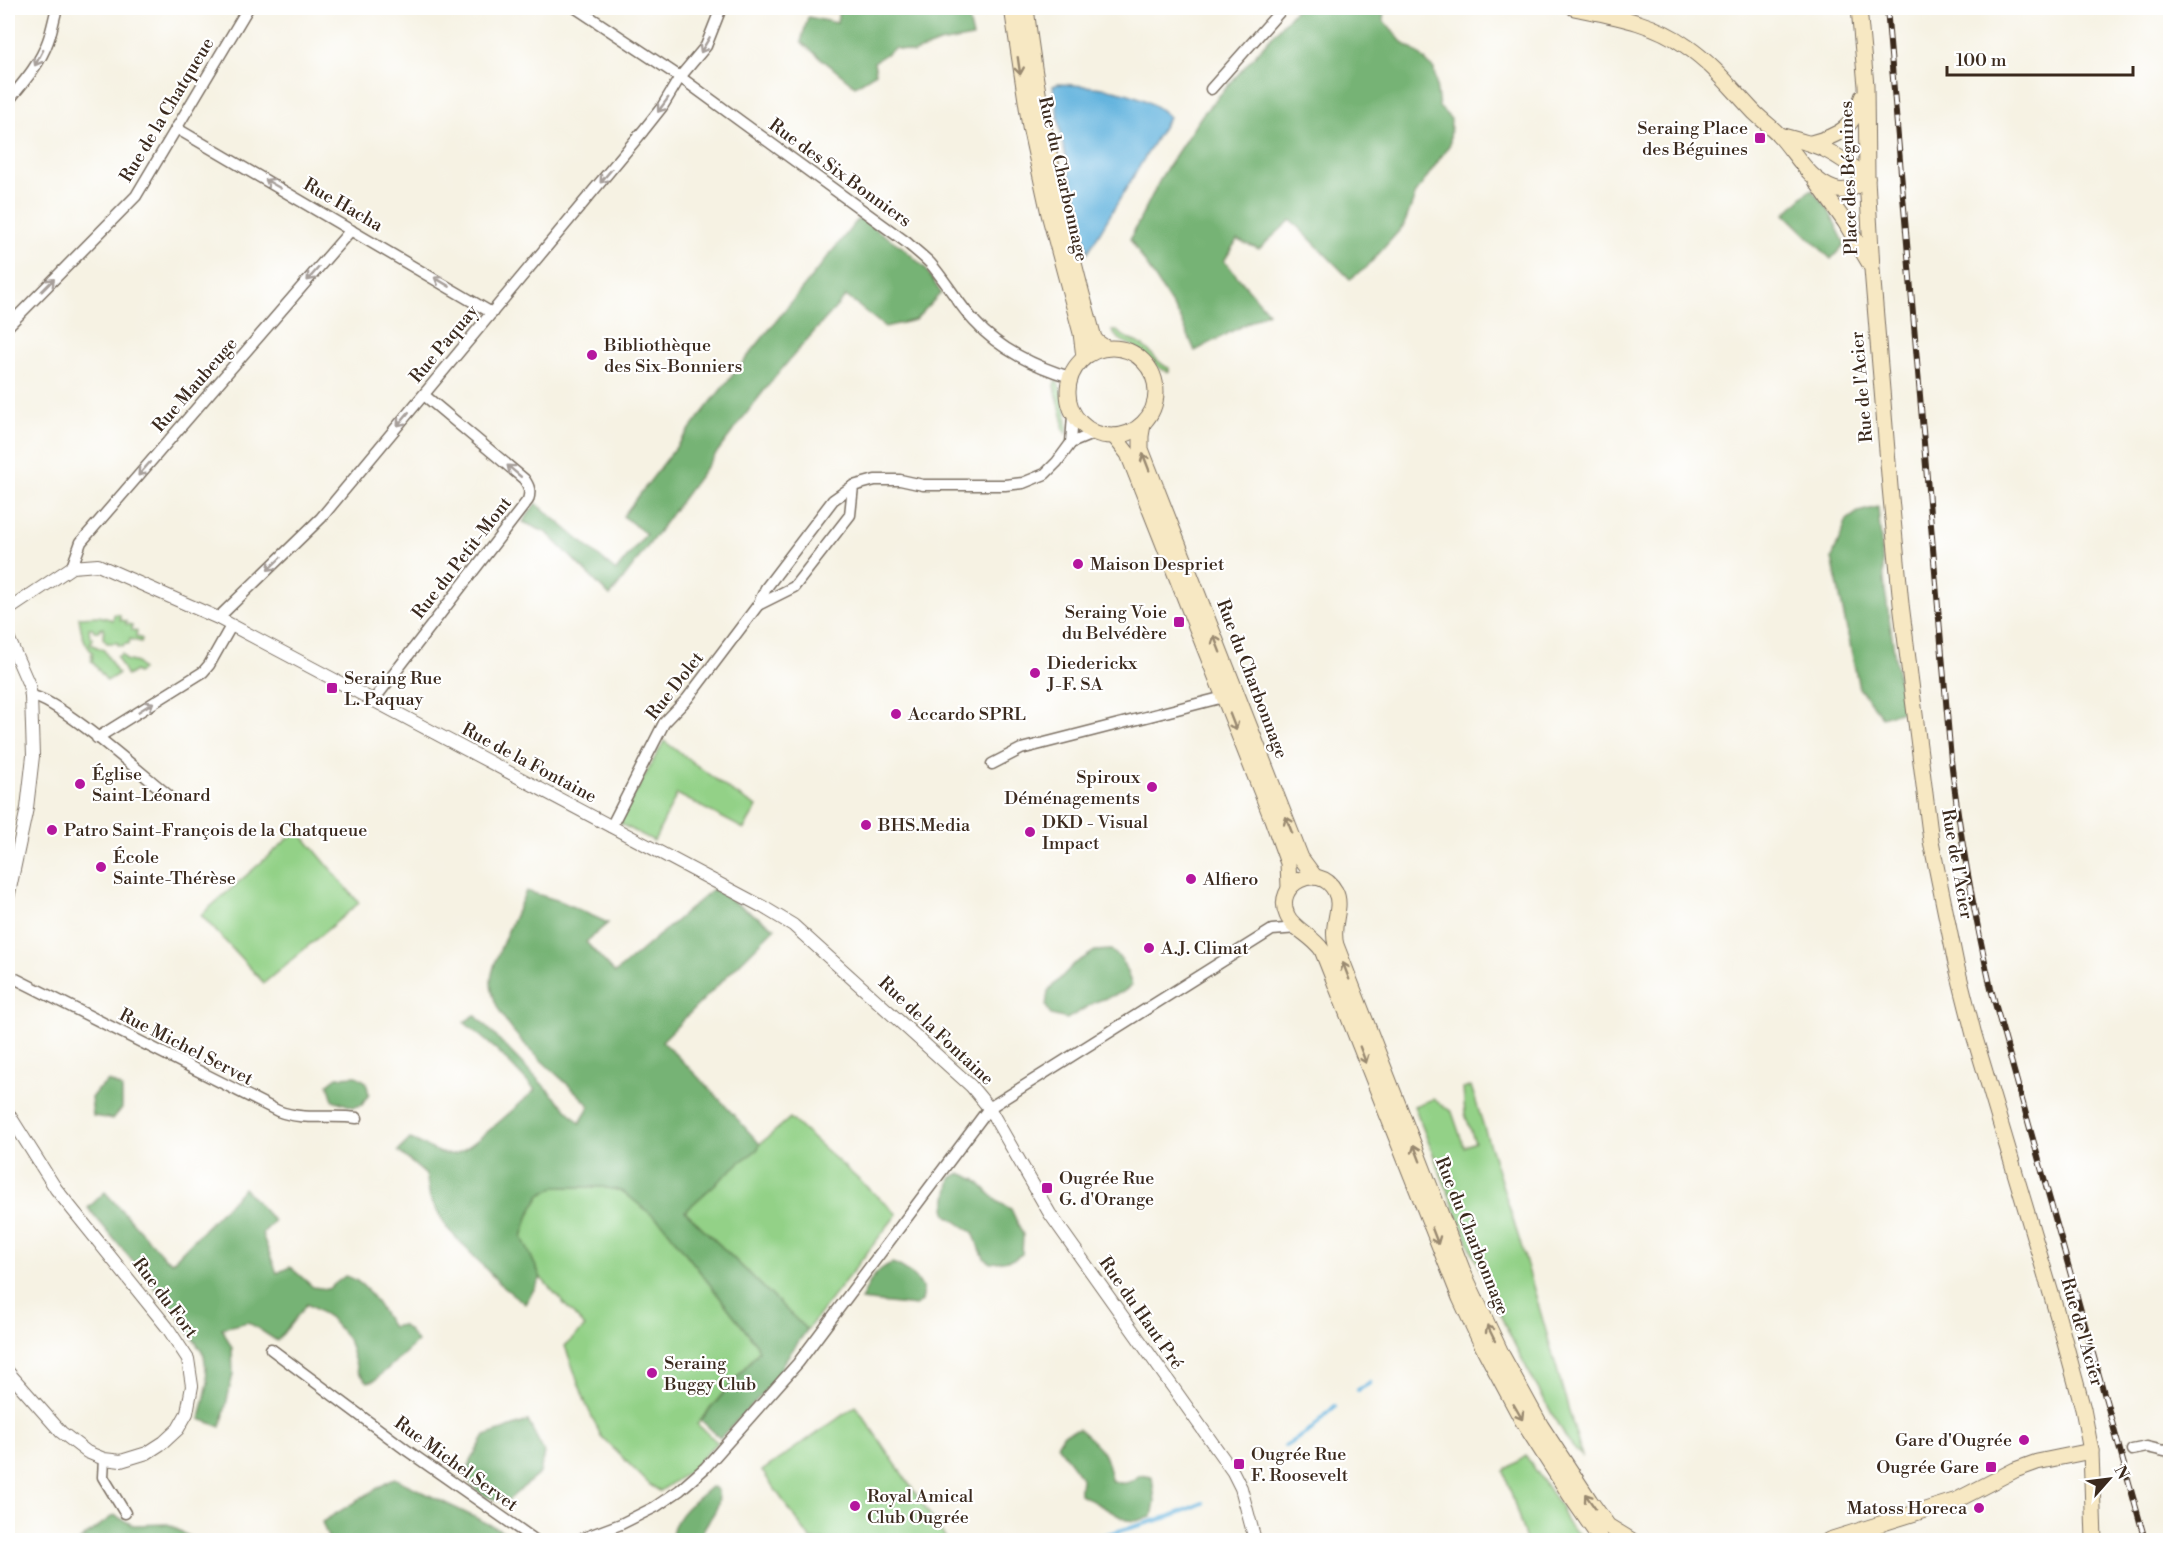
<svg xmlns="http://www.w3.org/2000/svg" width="2178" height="1548" viewBox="0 0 2178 1548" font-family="'Libre Bodoni',serif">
  <rect width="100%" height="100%" fill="#fff"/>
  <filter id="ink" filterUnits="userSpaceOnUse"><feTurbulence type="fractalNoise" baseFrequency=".0167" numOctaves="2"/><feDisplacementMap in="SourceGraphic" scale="12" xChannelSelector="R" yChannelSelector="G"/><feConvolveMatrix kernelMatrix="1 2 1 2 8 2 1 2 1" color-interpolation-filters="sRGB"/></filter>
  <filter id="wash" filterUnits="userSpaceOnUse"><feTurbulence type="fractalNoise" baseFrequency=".008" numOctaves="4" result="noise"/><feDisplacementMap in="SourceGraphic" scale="24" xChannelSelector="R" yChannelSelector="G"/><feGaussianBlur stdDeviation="1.35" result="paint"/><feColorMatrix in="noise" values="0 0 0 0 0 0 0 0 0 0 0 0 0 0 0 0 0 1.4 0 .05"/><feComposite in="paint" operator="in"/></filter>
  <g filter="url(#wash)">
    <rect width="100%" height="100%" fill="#f6f2e3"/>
    <g fill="#93d187" stroke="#677e52" stroke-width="1.5">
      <path d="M1112,331H1117C1125,339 1134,340 1143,346C1153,353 1158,364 1169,368V372C1156,369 1151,358 1141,351C1131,343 1119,343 1112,331Z"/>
      <path d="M1056,380C1064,391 1068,419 1067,434L1063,430V419L1054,385Z"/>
      <path d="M114,614L120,615V620L126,621V624L132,625V630L137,631L136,636L142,639L141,642L130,639L129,644H124L123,646L118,645V643H107L103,638L104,628L99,629V631H94L93,628H89L90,637H93L90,644L104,650L118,674L107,681L91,660L93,658L91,655L93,653C83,643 81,631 79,617L99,616L113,620Z"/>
      <polygon points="122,654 126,660 137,663 142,670 137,673 135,671 127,676 117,657"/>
      <polygon points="664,741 731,791 757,807 744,829 677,794 654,841 619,823"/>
      <polygon points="298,830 359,903 264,983 201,915"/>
      <path d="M1471,1086L1522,1248L1582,1456C1565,1443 1555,1418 1544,1399C1490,1307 1454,1205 1414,1106L1433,1099L1452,1112L1464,1147L1475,1142L1465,1114L1463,1089Z"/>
      <polygon points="790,1118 897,1214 807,1330 685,1211 740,1162 757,1150 760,1144"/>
      <polygon points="555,1187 602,1187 622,1191 642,1205 663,1224 756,1344 759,1351 697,1424 717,1442 690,1471 660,1491 650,1485 601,1436 586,1404 565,1346 585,1327 541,1278 522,1237 528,1217 540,1195"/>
      <polygon points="856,1406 947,1540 811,1540 762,1471"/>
      <path d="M1526,1456L1561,1507C1563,1515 1567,1525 1574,1530C1579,1534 1581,1535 1585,1540H1526L1504,1471Z"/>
    </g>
    <g fill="#76b374" stroke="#586e49" stroke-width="1.5">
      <polygon points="839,8 966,8 973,37 939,43 913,53 895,48 874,62 876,73 855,86 801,42 808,17 837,23"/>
      <polygon points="1297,8 1384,8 1383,20 1401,41 1421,56 1434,69 1439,107 1451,119 1450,144 1416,193 1404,225 1366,268 1350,279 1291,220 1259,249 1237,240 1224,261 1268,312 1195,351 1181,319 1130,239 1163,174 1202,115"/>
      <polygon points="1811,189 1828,209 1845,244 1831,259 1785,214"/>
      <path d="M859,218L902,247L925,268L941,293L915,320L885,327L846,296C816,330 784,364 756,401C706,465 660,532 610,596L547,533L523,522L536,503L616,571L646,534L623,516L707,407Z"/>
      <polygon points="1878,507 1885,590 1903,711 1882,717 1859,688 1832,558 1847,520 1858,512"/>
      <path d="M713,889L775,928L662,1041L710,1089L760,1144L757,1150L740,1162L685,1211L807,1330L783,1363L777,1379L720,1438L701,1420L759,1351L756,1344L663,1224L622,1191L602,1187H555L540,1195L528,1217L522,1237L541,1278L525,1304L501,1285L447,1228L430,1198L426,1175L398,1151L410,1139C424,1144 440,1156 454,1154C466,1153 523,1101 535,1090L498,1051L464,1022L475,1015L580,1123L590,1106C561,1074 492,1029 491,982C491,962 518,911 526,891L560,901L608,923L586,942L615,973Z"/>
      <polygon points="1111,950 1122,960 1132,985 1123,992 1095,1002 1067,1019 1051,1015 1046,1006 1048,991 1074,964 1095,951"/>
      <polygon points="357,1076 366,1082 369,1094 362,1105 353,1107 333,1100 328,1084 337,1077"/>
      <polygon points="109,1081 122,1088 122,1108 113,1119 93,1116 91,1098 97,1090"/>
      <polygon points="960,1173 976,1180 998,1202 1011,1209 1023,1235 1022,1254 1014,1259 991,1263 984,1258 973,1233 947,1215 945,1208 951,1178"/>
      <path d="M244,1188L274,1221L262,1234L277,1273L290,1267L313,1287L328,1289L345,1276C367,1280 380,1310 392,1327L402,1325L408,1330L417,1342L375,1380L368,1382L358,1372L348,1339L329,1317L307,1304L277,1341L248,1322L222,1328L232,1348L233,1374L221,1427L200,1419L208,1383L204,1355L176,1313L88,1208L105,1192L164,1257L172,1262Z"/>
      <path d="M892,1263C903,1266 920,1279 923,1290C924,1293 923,1297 922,1301L916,1306L861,1300C868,1284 875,1270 892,1263Z"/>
      <path d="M528,1421L544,1452L540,1473L507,1501C487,1499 478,1495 467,1478L470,1461L485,1436Z"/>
      <path d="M1079,1429C1101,1448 1106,1451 1111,1480C1124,1486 1130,1483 1140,1475L1152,1477L1155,1502L1152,1517L1136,1521L1126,1520L1080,1494C1079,1488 1081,1484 1081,1479C1081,1475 1061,1451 1057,1445L1064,1434Z"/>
      <polygon points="394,1478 505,1532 505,1540 329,1540 322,1522"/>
      <path d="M711,1487L717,1489C725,1511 702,1521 700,1540H672C671,1516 695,1501 711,1487Z"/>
      <polygon points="114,1515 133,1525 168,1524 195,1540 80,1540"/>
    </g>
    <path fill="#63b4de" stroke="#4f6f7e" stroke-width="1.5" d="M1058,84C1095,86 1141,89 1169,117L1088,252L1062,141L1053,86Z"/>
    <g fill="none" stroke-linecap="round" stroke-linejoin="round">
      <g stroke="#63b4de" stroke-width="4">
        <polyline points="1358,1390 1370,1383"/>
        <polyline points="1285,1446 1311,1430 1335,1406"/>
        <polyline points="1087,1540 1168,1517 1203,1503"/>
      </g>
    </g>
  </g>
  <g filter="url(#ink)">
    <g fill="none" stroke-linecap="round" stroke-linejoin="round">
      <g stroke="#7c7063" stroke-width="13">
        <g id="minor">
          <path d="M576,8L680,77L906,242C914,249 923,256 930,263C946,281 958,304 975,322C999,349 1036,367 1070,377"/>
          <polyline points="1211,89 1283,8"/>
          <path d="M8,101C23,83 40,64 48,41C52,30 54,18 57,8"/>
          <polyline points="176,128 492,313"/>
          <polyline points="8,326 136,196 248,8"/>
          <polyline points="1071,443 1073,415"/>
          <polyline points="72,567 81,542 351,230"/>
          <polyline points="758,605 794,587 850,515 853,486"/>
          <polyline points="218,618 321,518 643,131 662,107 680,77 706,46 721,8"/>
          <path d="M31,696C57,698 143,775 168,795"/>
          <path d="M373,701L528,500C531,491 529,486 524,479L424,395"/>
          <polyline points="97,738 203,672 209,665 231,626"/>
          <polyline points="992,764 1021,749 1224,697"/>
          <polyline points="611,827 664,723 687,699 758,605 766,588 833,500 853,486 875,480 900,480 923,485 1005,485 1023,483 1045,474 1057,462 1071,443 1095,433"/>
          <path d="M8,975L278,1111C303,1121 331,1114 357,1118"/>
          <polyline points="271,1349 405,1449 535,1540"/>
          <polyline points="2132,1450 2147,1447 2164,1451 2170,1449"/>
          <polyline points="104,1459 103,1477 125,1513"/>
          <polyline points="578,1540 621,1524 655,1507 680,1490 705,1468 798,1363 989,1108 1272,930 1298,928"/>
        </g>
      </g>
      <g stroke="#7c7063" stroke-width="14">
        <g id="tertiary">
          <polyline points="8,610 72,567 98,565 218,618 763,907 793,925 971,1086 989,1108 1050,1214 1233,1472 1241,1488 1255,1540"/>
          <polyline points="8,637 29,685 31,696 33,756 27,808 8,898"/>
          <polyline points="8,1113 56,1189 167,1327 188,1359 192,1386 187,1413 178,1429 164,1442 147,1453 121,1461 104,1459 87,1452 61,1432 8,1372"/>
        </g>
      </g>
      <g stroke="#7c7063" stroke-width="17">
        <g id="secondary">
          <polyline points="1012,8 1030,127 1049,214 1081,333 1084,357"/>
          <path d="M1026,8C1039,120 1063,229 1094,338L1097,342L1106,348"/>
          <path d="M1574,8C1613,16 1653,22 1686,46C1713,64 1733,90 1755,113C1763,121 1772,127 1779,135C1796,153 1808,180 1834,189C1847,194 1857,186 1867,178"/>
          <polyline points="1859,8 1866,86 1867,178 1872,269 1890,487 1901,604 1931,841 1956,964 1974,1035 2058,1317 2083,1409 2091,1451 2094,1540"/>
          <path d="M1779,135C1820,145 1834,151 1867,178"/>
          <path d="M1811,143C1841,135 1853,128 1862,97"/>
          <polyline points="1816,181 1845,222 1871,266"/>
          <circle cx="1112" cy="392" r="44"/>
          <polyline points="1143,424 1141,436 1141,449 1301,858 1315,877"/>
          <polyline points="1114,436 1128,454 1272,819 1288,863 1289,887"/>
          <path d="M1601,1540L1570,1495L1522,1420L1481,1343L1460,1298L1322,950C1313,936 1292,928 1287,915C1273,884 1319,861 1335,891C1344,907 1330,924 1336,945L1464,1274L1502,1355L1541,1426L1590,1501L1608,1526L1631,1540"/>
          <polyline points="1829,1540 1957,1500 2015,1470 2037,1462 2091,1451"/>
        </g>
      </g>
      <use href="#minor" stroke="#fff" stroke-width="10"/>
      <use href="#tertiary" stroke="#fff" stroke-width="12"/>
      <use href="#secondary" stroke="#f7e8c3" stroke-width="15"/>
      <g stroke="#3b2a1e" stroke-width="6">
        <path id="rail" d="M1887,8L1951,760C1960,838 1974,913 1991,989L2145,1540"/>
      </g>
      <use href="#rail" stroke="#fff" stroke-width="4" stroke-dasharray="11" stroke-linecap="butt"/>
    </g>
    <defs><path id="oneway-shaft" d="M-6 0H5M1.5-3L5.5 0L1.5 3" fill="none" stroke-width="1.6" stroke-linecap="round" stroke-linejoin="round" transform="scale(1.5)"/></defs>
    <g stroke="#a79f9a">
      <use href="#oneway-shaft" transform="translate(705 45) rotate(121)"/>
      <use href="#oneway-shaft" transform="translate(39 58) rotate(118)"/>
      <use href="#oneway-shaft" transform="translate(663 105) rotate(126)"/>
      <use href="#oneway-shaft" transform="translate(606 176) rotate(130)"/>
      <use href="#oneway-shaft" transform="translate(273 184) rotate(-150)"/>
      <use href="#oneway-shaft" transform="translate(313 274) rotate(131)"/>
      <use href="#oneway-shaft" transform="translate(442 282) rotate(-149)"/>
      <use href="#oneway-shaft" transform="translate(48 285) rotate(-45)"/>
      <use href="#oneway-shaft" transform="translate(403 419) rotate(130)"/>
      <use href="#oneway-shaft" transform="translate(144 469) rotate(131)"/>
      <use href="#oneway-shaft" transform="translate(514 471) rotate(-140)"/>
      <use href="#oneway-shaft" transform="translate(274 564) rotate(136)"/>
      <use href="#oneway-shaft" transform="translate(146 707) rotate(-32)"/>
    </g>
    <g stroke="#998970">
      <use href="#oneway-shaft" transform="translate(1019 66) rotate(82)"/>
      <use href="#oneway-shaft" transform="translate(1146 462) rotate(-111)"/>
      <use href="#oneway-shaft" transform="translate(1217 644) rotate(-111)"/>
      <use href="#oneway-shaft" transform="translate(1233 722) rotate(69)"/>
      <use href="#oneway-shaft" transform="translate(1289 825) rotate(-111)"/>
      <use href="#oneway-shaft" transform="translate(1346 971) rotate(-111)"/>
      <use href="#oneway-shaft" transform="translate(1363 1055) rotate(69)"/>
      <use href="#oneway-shaft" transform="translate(1417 1153) rotate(-111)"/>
      <use href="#oneway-shaft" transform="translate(1435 1236) rotate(69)"/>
      <use href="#oneway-shaft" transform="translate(1491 1333) rotate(-116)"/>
      <use href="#oneway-shaft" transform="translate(1518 1412) rotate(60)"/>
      <use href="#oneway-shaft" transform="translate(1590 1501) rotate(-125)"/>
    </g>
  </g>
  <g fill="#b5179e" stroke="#fff" stroke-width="2">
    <rect x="1754" y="132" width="12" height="12" rx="3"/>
    <circle cx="592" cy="355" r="6"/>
    <circle cx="1078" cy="564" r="6"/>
    <rect x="1173" y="616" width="12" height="12" rx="3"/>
    <circle cx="1035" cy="673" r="6"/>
    <rect x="326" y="682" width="12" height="12" rx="3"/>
    <circle cx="896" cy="714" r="6"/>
    <circle cx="80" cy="784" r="6"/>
    <circle cx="1152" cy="787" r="6"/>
    <circle cx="866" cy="825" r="6"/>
    <circle cx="52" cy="830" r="6"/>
    <circle cx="1030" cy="832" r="6"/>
    <circle cx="101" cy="867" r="6"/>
    <circle cx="1191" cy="879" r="6"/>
    <circle cx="1149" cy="948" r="6"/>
    <rect x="1041" y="1182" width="12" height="12" rx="3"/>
    <circle cx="652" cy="1373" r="6"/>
    <circle cx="2024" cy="1440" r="6"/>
    <rect x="1233" y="1458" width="12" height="12" rx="3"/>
    <rect x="1985" y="1461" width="12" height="12" rx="3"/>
    <circle cx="855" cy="1506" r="6"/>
    <circle cx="1979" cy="1508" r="6"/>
  </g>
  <g text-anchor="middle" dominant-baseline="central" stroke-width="4.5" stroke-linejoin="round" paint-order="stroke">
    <g font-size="18" fill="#3b2a1e" stroke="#fff">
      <text transform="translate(167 110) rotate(-59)">Rue de la Chatqueue</text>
      <text transform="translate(840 173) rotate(36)">Rue des Six Bonniers</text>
      <text transform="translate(1849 178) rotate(-92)">Place des Béguines</text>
      <text transform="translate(1063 179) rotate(77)">Rue du Charbonnage</text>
      <text transform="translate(343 205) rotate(30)">Rue Hacha</text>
      <text transform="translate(444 344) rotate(-50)">Rue Paquay</text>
      <text transform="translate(195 385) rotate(-49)">Rue Maubeuge</text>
      <text transform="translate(1862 387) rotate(-95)">Rue de l'Acier</text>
      <text transform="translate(462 558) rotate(-52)">Rue du Petit-Mont</text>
      <text transform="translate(1252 679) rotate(69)">Rue du Charbonnage</text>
      <text transform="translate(675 686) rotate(-52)">Rue Dolet</text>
      <text transform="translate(529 763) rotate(28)">Rue de la Fontaine</text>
      <text transform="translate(1957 864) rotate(80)">Rue de l'Acier</text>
      <text transform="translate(936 1031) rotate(43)">Rue de la Fontaine</text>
      <text transform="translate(186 1047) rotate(27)">Rue Michel Servet</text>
      <text transform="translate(1472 1236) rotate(68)">Rue du Charbonnage</text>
      <text transform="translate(165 1298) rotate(53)">Rue du Fort</text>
      <text transform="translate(1141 1313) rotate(55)">Rue du Haut Pré</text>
      <text transform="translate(2082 1332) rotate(74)">Rue de l'Acier</text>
      <text transform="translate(456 1464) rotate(36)">Rue Michel Servet</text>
    </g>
    <g font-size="18" fill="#3b2a1e" stroke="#fff" text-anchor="start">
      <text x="1748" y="128" text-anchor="end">Seraing Place<tspan x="1748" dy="21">des Béguines</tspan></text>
      <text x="604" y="345">Bibliothèque<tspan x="604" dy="21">des Six-Bonniers</tspan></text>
      <text x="1090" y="564">Maison Despriet</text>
      <text x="1167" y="612" text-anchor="end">Seraing Voie<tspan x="1167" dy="21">du Belvédère</tspan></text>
      <text x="1047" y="663">Diederickx<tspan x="1047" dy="21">J-F. SA</tspan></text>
      <text x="344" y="678">Seraing Rue<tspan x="344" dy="21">L. Paquay</tspan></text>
      <text x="908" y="714">Accardo SPRL</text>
      <text x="92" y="774">Église<tspan x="92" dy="21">Saint-Léonard</tspan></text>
      <text x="1140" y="777" text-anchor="end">Spiroux<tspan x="1140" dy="21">Déménagements</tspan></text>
      <text x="1042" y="822">DKD - Visual<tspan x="1042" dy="21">Impact</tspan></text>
      <text x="878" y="825">BHS.Media</text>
      <text x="64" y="830">Patro Saint-François de la Chatqueue</text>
      <text x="113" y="857">École<tspan x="113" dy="21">Sainte-Thérèse</tspan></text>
      <text x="1203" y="879">Alfiero</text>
      <text x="1161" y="948">A.J. Climat</text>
      <text x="1059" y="1178">Ougrée Rue<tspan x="1059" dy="21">G. d'Orange</tspan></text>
      <text x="664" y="1363">Seraing<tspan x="664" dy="21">Buggy Club</tspan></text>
      <text x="2012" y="1440" text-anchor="end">Gare d'Ougrée</text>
      <text x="1251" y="1454">Ougrée Rue<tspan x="1251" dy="21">F. Roosevelt</tspan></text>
      <text x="1979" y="1467" text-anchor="end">Ougrée Gare</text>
      <text x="867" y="1496">Royal Amical<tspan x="867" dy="21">Club Ougrée</tspan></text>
      <text x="1967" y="1508" text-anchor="end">Matoss Horeca</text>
    </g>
  </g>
  <rect width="2178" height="1548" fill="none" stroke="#fff" stroke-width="30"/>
  <g transform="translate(2109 1479) rotate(62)" stroke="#ffffff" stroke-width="4.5" paint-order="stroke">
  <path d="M0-4.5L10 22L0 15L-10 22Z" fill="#3b2a1e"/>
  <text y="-9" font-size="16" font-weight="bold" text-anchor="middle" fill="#3b2a1e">N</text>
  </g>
  <path d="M1947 66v9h186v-9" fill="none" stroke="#3b2a1e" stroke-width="3"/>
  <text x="1956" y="66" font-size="18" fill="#3b2a1e" stroke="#ffffff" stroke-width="4.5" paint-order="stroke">100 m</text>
</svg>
